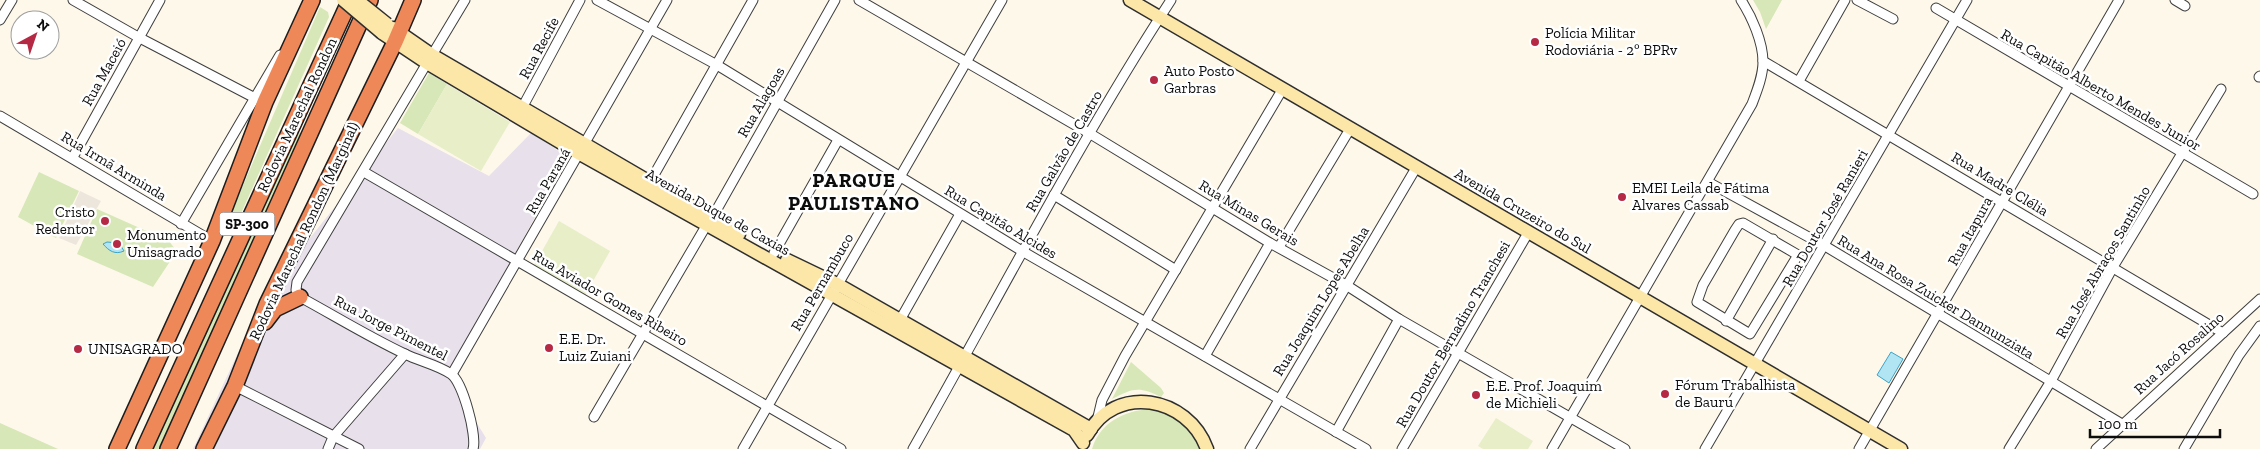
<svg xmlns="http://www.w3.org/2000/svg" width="2260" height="449" viewBox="0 0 2260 449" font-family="'Zilla Slab',serif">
  <rect width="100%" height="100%" fill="#fef8eb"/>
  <polygon fill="#e8e0eb" points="398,128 489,176 531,133 568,157 448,376 486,438 480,449 193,449 266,293"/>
  <g fill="#d7e7b7">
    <polygon points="1753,0 1782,0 1766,29 1760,12"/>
    <polygon points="320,7 328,12 329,17 234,229 227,227 228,220"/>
    <polygon points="429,73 447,84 418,134 400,123"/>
    <polygon points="296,130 306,137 164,449 150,449"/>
    <polygon points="39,172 79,191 56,238 18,217"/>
    <polygon points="97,209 169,241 175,249 169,263 153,287 77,254"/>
    <path d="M1131,362L1161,388L1164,393L1161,397C1139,386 1133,388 1112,399Z"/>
    <path d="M1150,409C1176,414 1190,425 1202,449H1092C1100,422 1124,411 1150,409Z"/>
    <polygon points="0,423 58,449 0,449"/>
  </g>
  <g fill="#e7eec8">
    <polygon points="447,84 510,122 481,171 418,134"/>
    <polygon points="559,221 610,251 584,297 533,267"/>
    <polygon points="1496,418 1533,441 1528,449 1483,449 1478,446"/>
  </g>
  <polygon fill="#ede6dc" points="80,191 101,201 76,245 59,238"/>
  <g fill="#b2e5f4" stroke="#3ca4c8">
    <path d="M107,242L119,243L124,251C115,255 109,251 103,244Z"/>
    <polygon points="1891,352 1903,359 1889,383 1877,375"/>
  </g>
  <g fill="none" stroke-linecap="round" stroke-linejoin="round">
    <g stroke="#3f3f3f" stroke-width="11">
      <g id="street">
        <polyline points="73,0 138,37 255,98"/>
        <polyline points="597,0 717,65 1022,251 1366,449"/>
        <polyline points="859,0 1089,133 1270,243 1346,285 1399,319 1625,449"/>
        <polyline points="1857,0 1893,19"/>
        <polyline points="2175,0 2185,6"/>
        <polyline points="1936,8 2253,194"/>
        <polyline points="0,20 12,0"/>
        <polyline points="432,55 465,0"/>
        <polyline points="1763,61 2223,333"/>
        <path d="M427,63L297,282L296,290L300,297C335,316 369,337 405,354C419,361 438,365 451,374C463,382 477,436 473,449"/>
        <polyline points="2259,77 2260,76"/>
        <polyline points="1799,81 1845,0"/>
        <polyline points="522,108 580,0"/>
        <polyline points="0,116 212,241"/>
        <polyline points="73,157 160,0"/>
        <polyline points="364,172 841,449"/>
        <polyline points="650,182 753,0"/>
        <polyline points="1708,182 1825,246 2122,424"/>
        <polyline points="1054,195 1176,270"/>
        <polyline points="712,218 835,0"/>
        <polygon points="1743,223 1798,255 1750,334 1697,302 1703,285 1735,230 1739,224"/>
        <polyline points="181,224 280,55"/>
        <polyline points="1279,247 1350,129"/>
        <polyline points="774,253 838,140"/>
        <polyline points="900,320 960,214"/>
        <polyline points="1726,321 1773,239"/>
        <polyline points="1205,356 1270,243"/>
        <polyline points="452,374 667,0"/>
        <polyline points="235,386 359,449"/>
        <polyline points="594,417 706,226"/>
        <polyline points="1097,421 1102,400 1125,356 1282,90"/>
        <polyline points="1336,432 1399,319"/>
        <polyline points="328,449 333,437 405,354"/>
        <polyline points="743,449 1002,0"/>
        <path d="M913,449C998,299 1077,145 1171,0"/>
        <polyline points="1250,449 1416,168"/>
        <polyline points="1402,449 1528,233"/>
        <path d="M1552,449L1752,104C1757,91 1763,76 1763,62C1763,42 1752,17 1741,0"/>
        <polyline points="1705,449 1967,0"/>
        <polyline points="1859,449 2119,0"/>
        <polyline points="2009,449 2051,381 2113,267 2221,89"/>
        <polyline points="2096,449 2260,299"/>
        <polyline points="2184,449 2239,355 2260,326"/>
      </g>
    </g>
    <g stroke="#2e2e2e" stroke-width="15">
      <g id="secondary">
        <polyline points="1130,0 1901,449"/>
        <polyline points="393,28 432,55 739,234"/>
        <polyline points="382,33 427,63 580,154 1074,430 1083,443"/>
        <polyline points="787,260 837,284 1091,429"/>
        <path d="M1087,435C1115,383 1188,396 1207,449"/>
      </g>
    </g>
    <g stroke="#1d1d1d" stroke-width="18">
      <g id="highway">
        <polyline points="265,322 275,309 300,297"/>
        <polyline points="117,449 212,241 265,102 312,0"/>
        <polyline points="144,449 350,0"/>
        <polyline points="168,449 370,0"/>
        <polyline points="204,449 235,386 267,304 395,42 413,0"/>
      </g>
    </g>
    <use href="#street" stroke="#fff" stroke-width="9"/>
    <use href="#secondary" stroke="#fce7a9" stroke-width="12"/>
    <use href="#highway" stroke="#ef8859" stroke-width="15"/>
    <g stroke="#2e2e2e" stroke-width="15" stroke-linecap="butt">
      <g id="secondary-bridge">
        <polyline points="343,0 382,33"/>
        <polyline points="357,0 387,24"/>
      </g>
    </g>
    <use href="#secondary-bridge" stroke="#fce7a9" stroke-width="12"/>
  </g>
  <g fill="#b62944" stroke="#fff" stroke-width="2">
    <circle cx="1535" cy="42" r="5"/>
    <circle cx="1154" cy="80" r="5"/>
    <circle cx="1622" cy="197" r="5"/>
    <circle cx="105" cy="221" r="5"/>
    <circle cx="117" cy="244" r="5"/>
    <circle cx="549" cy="348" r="5"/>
    <circle cx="78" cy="349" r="5"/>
    <circle cx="1665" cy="394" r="5"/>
    <circle cx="1476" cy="395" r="5"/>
  </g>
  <g text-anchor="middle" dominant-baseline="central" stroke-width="5" stroke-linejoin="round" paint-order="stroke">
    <rect fill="#fff" stroke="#555" stroke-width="1" x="219.5" y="212.5" width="55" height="23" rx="4"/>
    <g font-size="14" font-weight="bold" fill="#0c0c0c">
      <text x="247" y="224">SP-300</text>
    </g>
    <g font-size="15" fill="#0c0c0c" stroke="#fff" text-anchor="start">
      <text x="1545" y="33">Polícia Militar<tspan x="1545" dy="17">Rodoviária - 2º BPRv</tspan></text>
      <text x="1164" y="71">Auto Posto<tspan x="1164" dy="17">Garbras</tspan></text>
      <text x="1632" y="188">EMEI Leila de Fátima<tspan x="1632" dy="17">Alvares Cassab</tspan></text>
      <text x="95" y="212" text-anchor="end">Cristo<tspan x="95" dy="17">Redentor</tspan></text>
      <text x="127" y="235">Monumento<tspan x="127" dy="17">Unisagrado</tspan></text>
      <text x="559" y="339">E.E. Dr.<tspan x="559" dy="17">Luiz Zuiani</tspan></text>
      <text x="88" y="349">UNISAGRADO</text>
      <text x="1675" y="385">Fórum Trabalhista<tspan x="1675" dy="17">de Bauru</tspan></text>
      <text x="1486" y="386">E.E. Prof. Joaquim<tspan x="1486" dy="17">de Michieli</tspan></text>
    </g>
    <g font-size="15" fill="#0c0c0c" stroke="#fff">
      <text transform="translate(539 48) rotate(-62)">Rua Recife</text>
      <text transform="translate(104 72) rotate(-61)">Rua Maceió</text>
      <text transform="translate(2101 90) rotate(30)">Rua Capitão Alberto Mendes Junior</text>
      <text transform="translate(761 102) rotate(-60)">Rua Alagoas</text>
      <text transform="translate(297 115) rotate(-65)">Rodovia Marechal Rondon</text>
      <text transform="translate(1064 151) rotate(-60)">Rua Galvão de Castro</text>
      <text transform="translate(114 166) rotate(31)">Rua Irmã Arminda</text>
      <text transform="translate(548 181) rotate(-60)">Rua Paraná</text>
      <text transform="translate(2000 184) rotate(31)">Rua Madre Clélia</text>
      <text transform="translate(1523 211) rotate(30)">Avenida Cruzeiro do Sul</text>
      <text transform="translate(718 212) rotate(29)">Avenida Duque de Caxias</text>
      <text transform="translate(1249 213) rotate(31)">Rua Minas Gerais</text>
      <text transform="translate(1825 218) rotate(-60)">Rua Doutor José Ranieri</text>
      <text transform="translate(1001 222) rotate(31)">Rua Capitão Alcides</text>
      <text transform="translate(304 231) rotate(-65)">Rodovia Marechal Rondon (Marginal)</text>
      <text transform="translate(1970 231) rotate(-61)">Rua Itapura</text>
      <text transform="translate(2103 262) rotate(-60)">Rua José Abraços Santinho</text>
      <text transform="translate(822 282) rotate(-60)">Rua Pernambuco</text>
      <text transform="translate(1936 297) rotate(31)">Rua Ana Rosa Zuicker Dannunziata</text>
      <text transform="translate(610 298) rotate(30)">Rua Aviador Gomes Ribeiro</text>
      <text transform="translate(1321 301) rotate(-59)">Rua Joaquim Lopes Abelha</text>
      <text transform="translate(391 328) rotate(27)">Rua Jorge Pimentel</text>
      <text transform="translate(1453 334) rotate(-60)">Rua Doutor Bernadino Tranchesi</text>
      <text transform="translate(2179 353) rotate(-42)">Rua Jacó Rosalino</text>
    </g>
    <g font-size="20" font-weight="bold" letter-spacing="1" fill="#0c0c0c" stroke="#fff">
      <text x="854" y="180">PARQUE<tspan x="854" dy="23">PAULISTANO</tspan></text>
    </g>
  </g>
  <g transform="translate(35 35) rotate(40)"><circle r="24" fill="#ffffff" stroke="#9e9e9e"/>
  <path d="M0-4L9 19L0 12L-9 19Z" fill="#b62944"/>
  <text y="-8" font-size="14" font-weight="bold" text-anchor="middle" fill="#0c0c0c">N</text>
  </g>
  <path d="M2090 429v8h130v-8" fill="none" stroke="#0c0c0c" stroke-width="2.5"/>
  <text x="2098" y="429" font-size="15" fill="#0c0c0c" stroke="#ffffff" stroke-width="4" paint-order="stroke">100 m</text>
</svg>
